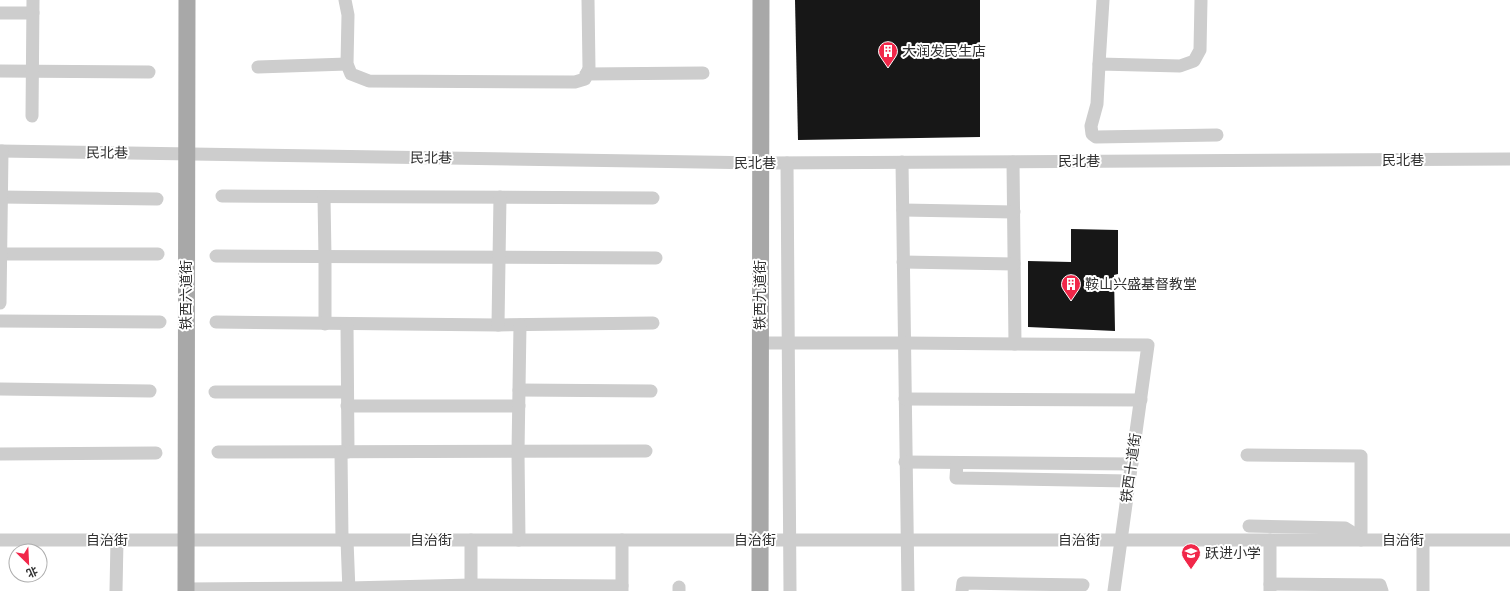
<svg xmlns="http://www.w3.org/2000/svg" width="1510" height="591" viewBox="0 0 1510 591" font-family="Signika,'Noto Sans SC',sans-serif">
  <rect width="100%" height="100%" fill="#fff"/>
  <g fill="#171717">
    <polygon points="795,0 980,0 980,137 798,140"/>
    <polygon points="1071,229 1118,230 1118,274 1114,275 1115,331 1028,327 1028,261 1071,262"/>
  </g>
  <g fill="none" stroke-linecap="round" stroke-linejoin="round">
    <g stroke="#cdcdcd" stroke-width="13">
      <polyline points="345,0 348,15 347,64 351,74 369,81 575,82 585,79 589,68 588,0"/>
      <polyline points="1201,0 1200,50 1194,61 1180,66 1099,64 1097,104 1091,126 1092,134 1096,137 1217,135"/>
      <polyline points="0,13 33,13"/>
      <polyline points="1099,64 1103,0"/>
      <polyline points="258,67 347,64"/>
      <polyline points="0,71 149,72"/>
      <polyline points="586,74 703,73"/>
      <polyline points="32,116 33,0"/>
      <polyline points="0,151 765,163 1510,159"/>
      <polyline points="902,162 908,591"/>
      <polyline points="1013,162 1015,344"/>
      <polyline points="787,163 790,591"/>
      <polyline points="222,196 653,198"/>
      <polyline points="0,197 157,199"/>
      <polyline points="324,197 325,257 325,324"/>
      <polyline points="903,210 1014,212"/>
      <polyline points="1,254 158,254"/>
      <polyline points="216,256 656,258"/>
      <polyline points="903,262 1014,264"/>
      <polyline points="0,303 2,151"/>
      <polyline points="0,321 160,322"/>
      <polyline points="216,322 498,325 653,323"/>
      <polyline points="347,324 348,452"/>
      <polyline points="498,325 500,197"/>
      <polyline points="760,343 904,343 1148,345 1114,591"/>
      <polyline points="0,389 150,391"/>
      <polyline points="519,390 651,391"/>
      <polyline points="215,392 347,392"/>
      <polyline points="905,399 1141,400"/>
      <polyline points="347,406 519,406"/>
      <polyline points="218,452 646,451"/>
      <polyline points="341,452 342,540"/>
      <polyline points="0,454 156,453"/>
      <polyline points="1247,455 1361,456 1361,540"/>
      <polyline points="905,462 1132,464"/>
      <polyline points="957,463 956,478 1129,481"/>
      <polyline points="1249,526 1345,528 1361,538"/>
      <polyline points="0,540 1510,540"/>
      <polyline points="347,540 349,591"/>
      <polyline points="471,540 471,591"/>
      <polyline points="519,540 518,452 520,325"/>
      <polyline points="1270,540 1270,591"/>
      <polyline points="1423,540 1423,591"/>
      <polyline points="1270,584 1380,585 1382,591"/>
      <polyline points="186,589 349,588 471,585 622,586"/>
      <polyline points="116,591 117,540"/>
      <polyline points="622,591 622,540"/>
      <polyline points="679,591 679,587"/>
      <polyline points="962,591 963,583 1083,585"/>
    </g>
    <g stroke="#a8a8a8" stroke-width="17">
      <polyline points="186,591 187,0"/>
      <polyline points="760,591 761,0"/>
    </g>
  </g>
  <defs>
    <g id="building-pin" transform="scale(1)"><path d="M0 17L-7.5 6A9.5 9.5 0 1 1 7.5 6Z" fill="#f12749" stroke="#fff"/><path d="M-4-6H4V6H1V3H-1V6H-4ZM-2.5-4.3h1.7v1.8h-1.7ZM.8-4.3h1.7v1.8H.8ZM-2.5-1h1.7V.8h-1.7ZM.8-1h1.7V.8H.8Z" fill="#fff"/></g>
    <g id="school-pin" transform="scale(1)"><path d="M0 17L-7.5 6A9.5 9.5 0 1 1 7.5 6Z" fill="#f12749" stroke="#fff"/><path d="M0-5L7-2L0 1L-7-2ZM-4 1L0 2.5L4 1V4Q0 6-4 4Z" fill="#fff"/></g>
  </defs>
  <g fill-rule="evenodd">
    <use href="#building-pin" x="888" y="51"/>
    <use href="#building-pin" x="1071" y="284"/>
    <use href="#school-pin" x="1191" y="553"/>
  </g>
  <g text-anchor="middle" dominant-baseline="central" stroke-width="4" stroke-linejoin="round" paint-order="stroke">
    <g font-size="14" fill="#303030" stroke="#fff" text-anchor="start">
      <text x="902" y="51">大润发民生店</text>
      <text x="1085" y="284">鞍山兴盛基督教堂</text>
      <text x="1205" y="553">跃进小学</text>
    </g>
    <g font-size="14" fill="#303030" stroke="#fff">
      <text transform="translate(107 153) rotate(1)">民北巷</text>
      <text transform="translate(431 158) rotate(1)">民北巷</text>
      <text x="1403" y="160">民北巷</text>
      <text x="1079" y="161">民北巷</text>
      <text x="755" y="163">民北巷</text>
      <text transform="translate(186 295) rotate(-90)">铁西六道街</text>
      <text transform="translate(760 295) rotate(-90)">铁西九道街</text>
      <text transform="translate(1131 468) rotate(-82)">铁西十道街</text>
      <text x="107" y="540">自治街</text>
      <text x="431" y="540">自治街</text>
      <text x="755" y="540">自治街</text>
      <text x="1079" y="540">自治街</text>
      <text x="1403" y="540">自治街</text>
    </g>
  </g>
  <g transform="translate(28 563) rotate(156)"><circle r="19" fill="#ffffff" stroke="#acacac"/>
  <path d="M0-3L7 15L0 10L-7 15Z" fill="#f12749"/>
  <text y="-6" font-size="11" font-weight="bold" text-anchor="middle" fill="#303030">北</text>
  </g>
</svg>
